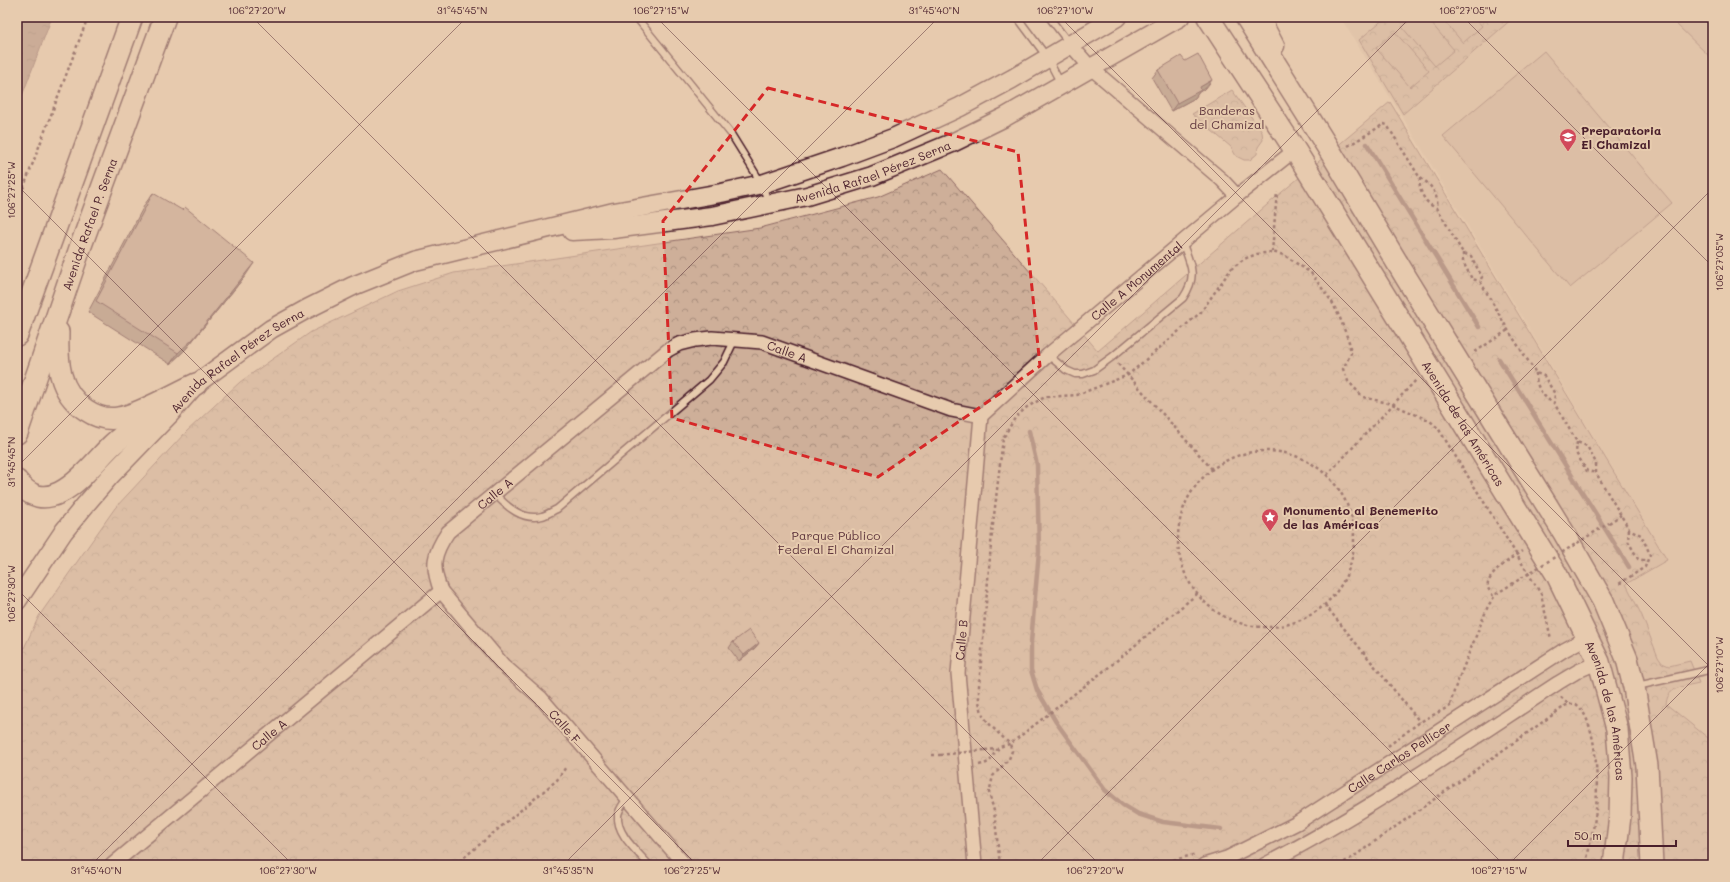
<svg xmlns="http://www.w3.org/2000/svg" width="1730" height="882" viewBox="0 0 1730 882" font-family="Mali,sans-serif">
  <defs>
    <pattern id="forest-crowns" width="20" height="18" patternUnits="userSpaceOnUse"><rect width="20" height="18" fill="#ceaf99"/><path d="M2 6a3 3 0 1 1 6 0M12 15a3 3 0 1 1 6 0" fill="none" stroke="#a98e7d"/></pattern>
    <pattern id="water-ripples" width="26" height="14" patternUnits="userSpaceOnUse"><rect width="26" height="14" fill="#a9877a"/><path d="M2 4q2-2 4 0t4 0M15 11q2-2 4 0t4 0" fill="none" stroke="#8c6e64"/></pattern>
  </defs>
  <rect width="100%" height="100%" fill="#e7cbae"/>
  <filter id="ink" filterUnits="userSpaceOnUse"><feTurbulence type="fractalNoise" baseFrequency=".025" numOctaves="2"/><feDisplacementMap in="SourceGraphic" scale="8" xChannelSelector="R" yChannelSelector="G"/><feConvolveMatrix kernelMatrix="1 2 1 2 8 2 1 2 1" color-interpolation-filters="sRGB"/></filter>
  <g filter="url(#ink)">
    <polygon fill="#dabda3" points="1340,17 1713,17 1713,742 1666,705 1667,696 1672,690 1698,683 1662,663 1658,657 1642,616 1626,584 1667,560 1403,118"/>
    <g fill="url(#forest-crowns)" stroke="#8c6762">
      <polygon points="1386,17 1514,17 1403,114 1359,40"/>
      <polygon points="1232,90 1262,132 1263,140 1258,147 1257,154 1250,160 1244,160 1236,156 1231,147 1192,114"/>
      <path d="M1390,102L1667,560L1626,584L1642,616L1658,657L1662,663L1669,666L1690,661L1699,683C1683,687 1668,686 1666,704L1713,742V865H17V663L39,616L115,508L186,432L240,382L311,332L398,291L454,273L760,228L878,197L942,169L1098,351L1282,192Z"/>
    </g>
    <g fill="#ceaf99" stroke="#8c6762">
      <polygon points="1413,17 1426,17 1454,50 1435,66 1402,27"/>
      <polygon points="1441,17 1474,17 1482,26 1463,43"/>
      <polygon points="1669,17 1713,17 1713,60"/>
      <polygon points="1395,32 1429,71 1410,87 1376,48"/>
      <polygon points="1544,51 1672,203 1570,288 1443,136"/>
    </g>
    <polygon fill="url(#water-ripples)" stroke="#835d5a" points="17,17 52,17 17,109"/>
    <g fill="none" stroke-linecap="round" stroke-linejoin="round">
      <g stroke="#835d5a" stroke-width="4.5">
        <polyline points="1367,144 1479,327"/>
        <polyline points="1499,359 1629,567"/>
        <polyline points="1029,431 1037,465 1039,551 1031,642 1031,670 1037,690 1056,722 1105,790 1123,805 1138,814 1163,822 1221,829"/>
      </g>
      <g stroke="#4a1f2b" stroke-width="9">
        <g id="service">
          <polyline points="636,17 731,134 762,184 768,202"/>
          <polyline points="1017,17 1047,57 1061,84"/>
          <polyline points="1049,17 1069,43"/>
          <path d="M1048,355L1066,370L1075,374H1083L1094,370L1112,357L1183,298C1198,276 1191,265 1182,242"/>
          <path d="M495,494C507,507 523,521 542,516C547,515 552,511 557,509L709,380L724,362L735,339"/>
          <polyline points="1637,686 1713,669"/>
          <path d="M627,798C624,803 619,809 618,815C616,834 637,851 649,865"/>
        </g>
      </g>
      <g stroke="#4a1f2b" stroke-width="16">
        <g id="minor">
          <polyline points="1070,44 1091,68 1222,180 1237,196"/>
          <path id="s1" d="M981,416L1048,355L1237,196L1295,150"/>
          <path id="s2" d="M112,865L441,591"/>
          <path id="s3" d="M685,865L541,698L503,665L441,591C431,566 433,554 448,532L668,350L679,344L695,340L712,338L762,342L951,410L981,416"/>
          <path id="s4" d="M975,865L958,673L981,416"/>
          <path id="s5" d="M1204,865L1227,858L1297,823L1564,650L1588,637"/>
          <path d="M1264,865C1367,812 1462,746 1558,683L1578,671L1599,662"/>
        </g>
      </g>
      <g stroke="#4a1f2b" stroke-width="21">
        <g id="secondary">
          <polyline points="1260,17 1275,46"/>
          <path id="s6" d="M572,231L613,229L712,216L807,196L872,176L952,143L1005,117L1180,17"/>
          <path id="s7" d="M17,601L64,531L86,504L110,476L169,415L196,384L271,329L307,309L353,286L415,261L614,212L721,193L762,184L842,157L893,138L960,107L1012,79L1117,17"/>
        </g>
      </g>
      <g stroke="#4a1f2b" stroke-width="24">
        <g id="trunk">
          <path id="s8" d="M1208,17L1295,150L1557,575L1599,662L1617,729L1621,777L1620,816L1614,865"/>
          <polyline points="1246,17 1333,156 1407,279 1564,533 1603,601 1627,659 1634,687 1647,766 1652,865"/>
          <path d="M58,332C57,362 58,392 86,410C95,416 107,420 118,418C137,416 176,393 196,384"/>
          <polyline points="17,335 132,17"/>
          <path id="s9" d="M17,433L80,248L165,17"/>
          <path d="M17,481C50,524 88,468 112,445C125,433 140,423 154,413"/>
        </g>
      </g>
      <g stroke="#4a1f2b" stroke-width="2.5" stroke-dasharray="3 3" stroke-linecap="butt">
        <path d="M1348,146L1384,124L1387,125L1420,178C1431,183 1439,196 1437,208L1463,253L1471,256L1482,277L1480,281L1508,330L1536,373L1544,376L1555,394L1554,403L1577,442L1587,446L1596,463V473L1629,529L1641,535L1650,554L1645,567L1619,584"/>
        <path d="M1420,178C1418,191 1425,204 1437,208"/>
        <polyline points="17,205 88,17"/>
        <polyline points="1272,252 1277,192"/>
        <polyline points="1463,253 1463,262 1472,279 1480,281"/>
        <polyline points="1475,352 1508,330"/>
        <polyline points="1118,364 1212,469"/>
        <path d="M1536,373C1535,385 1542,397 1554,403"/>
        <polyline points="1577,442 1576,453 1587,471 1596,473"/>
        <circle cx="1266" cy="539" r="88"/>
        <polyline points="1327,475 1417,379"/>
        <polyline points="1609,523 1621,515"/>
        <polyline points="1629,529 1628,541 1638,559 1648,561"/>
        <path d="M1493,596C1492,594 1489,590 1488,588C1484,576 1513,557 1522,551"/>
        <polyline points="1325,605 1420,722"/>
        <polyline points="1561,697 1568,704"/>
        <polyline points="1450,705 1455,688 1488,606 1496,594"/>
        <polyline points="1388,746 1420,722 1454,704"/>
        <polyline points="985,750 998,749"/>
        <polyline points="932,755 940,755"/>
        <path d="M979,765C995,762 989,758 998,749C1000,746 1006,745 1010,744L1109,667L1197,594"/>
        <polyline points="455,865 557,780 566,767"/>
        <polyline points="1000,865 994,811 989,793 993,776 1009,759 1012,751 1010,744 992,727 983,716 979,702 979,686 992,533 1003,438 1015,418 1027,407 1045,397 1077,395 1128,375 1201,312 1231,269 1244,259 1257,254 1272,252 1284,255 1311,273 1332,302 1340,318 1349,342 1351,353 1343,369 1348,381 1363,397 1392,404 1430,421 1438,428 1541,594 1551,639"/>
        <polyline points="1156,865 1196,854"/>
        <path d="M1339,865L1353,857L1568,704H1576C1598,721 1598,784 1596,810C1594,828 1589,847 1586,865"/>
      </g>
      <use href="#service" stroke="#e7cbae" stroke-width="6"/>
      <use href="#minor" stroke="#e7cbae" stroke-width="13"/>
      <use href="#secondary" stroke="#e7cbae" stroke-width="18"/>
      <use href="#trunk" stroke="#e7cbae" stroke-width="21"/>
      <g stroke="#4a1f2b" stroke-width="2.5" stroke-dasharray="3 3" stroke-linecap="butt">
        <polyline points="1496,594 1609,523"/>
        <polyline points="940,755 985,750"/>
      </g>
    </g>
    <g fill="#a28577" stroke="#4a1f2b">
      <polygon points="1158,70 1206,88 1199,92 1195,98 1171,111 1152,78"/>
      <polygon points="153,193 246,275 185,350 170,364 88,312 145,204"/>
      <polygon points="733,642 759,643 755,648 739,661 729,648"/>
    </g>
    <g fill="#846c61" stroke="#4a1f2b">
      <polygon points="1212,80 1206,88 1199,92 1195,98 1171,111 1177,103 1200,87"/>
      <polygon points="254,263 246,275 185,350 170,364 178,353"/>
      <polygon points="759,643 755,648 739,661 744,655"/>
    </g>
    <g fill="#bc9b8a" stroke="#4a1f2b">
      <polygon points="1198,54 1212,80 1200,87 1201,90 1177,103 1158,70 1181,56 1185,61"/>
      <polygon points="153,193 182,210 185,207 254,263 193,339 178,353 96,301"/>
      <polygon points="749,630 759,643 744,655 733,642"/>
    </g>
  </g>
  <path d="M0 0H1730V882H0ZM768,88L1018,152L1040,366L878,477L672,418L663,221Z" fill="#e7cbae" fill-opacity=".55" fill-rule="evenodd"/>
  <path fill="none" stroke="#d62828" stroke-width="3" stroke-dasharray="8 5" stroke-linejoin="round" d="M768,88L1018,152L1040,366L878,477L672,418L663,221Z"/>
  <path fill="none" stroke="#4a1f2b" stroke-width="1" stroke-opacity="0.45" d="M252,17L1100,865M656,17L1504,865M1060,17L1713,670M1463,17L1713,267M17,185L697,865M17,467L467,17M17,589L293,865M91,865L939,17M563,865L1411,17M1036,865L1713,188M1508,865L1713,660"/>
  <defs>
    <g id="school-pin" transform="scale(0.9)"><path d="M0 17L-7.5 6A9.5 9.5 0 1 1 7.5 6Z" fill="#d1495b" stroke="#e7cbae"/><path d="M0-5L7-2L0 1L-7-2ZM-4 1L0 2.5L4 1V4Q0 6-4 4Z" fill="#fff"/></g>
    <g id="sight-pin" transform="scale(0.9)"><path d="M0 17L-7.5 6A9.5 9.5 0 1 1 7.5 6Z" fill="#d1495b" stroke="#e7cbae"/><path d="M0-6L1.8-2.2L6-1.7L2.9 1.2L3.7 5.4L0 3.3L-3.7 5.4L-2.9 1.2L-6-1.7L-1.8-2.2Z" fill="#fff"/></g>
  </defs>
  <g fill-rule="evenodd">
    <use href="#school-pin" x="1568" y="137"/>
    <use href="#sight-pin" x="1270" y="517"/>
  </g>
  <g text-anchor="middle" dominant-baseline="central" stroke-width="4" stroke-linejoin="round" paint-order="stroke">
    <g font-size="12" fill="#5e353c" stroke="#e7cbae">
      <text x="1227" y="110">Banderas<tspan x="1227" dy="14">del Chamizal</tspan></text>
      <text x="836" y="535">Parque Público<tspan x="836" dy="14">Federal El Chamizal</tspan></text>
    </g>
    <g font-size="12" font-weight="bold" fill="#4a1f2b" stroke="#e7cbae" text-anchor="start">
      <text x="1581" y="130">Preparatoria<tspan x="1581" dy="14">El Chamizal</tspan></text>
      <text x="1283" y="510">Monumento al Benemerito<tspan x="1283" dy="14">de las Américas</tspan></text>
    </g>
    <g font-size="12" fill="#4a1f2b" stroke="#e7cbae">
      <text stroke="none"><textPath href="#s6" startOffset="308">Avenida Rafael Pérez Serna</textPath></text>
      <text stroke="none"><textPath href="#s9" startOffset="221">Avenida Rafael P. Serna</textPath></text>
      <text stroke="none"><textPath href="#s1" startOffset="206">Calle A Monumental</textPath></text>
      <text stroke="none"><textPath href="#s3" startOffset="839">Calle A</textPath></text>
      <text stroke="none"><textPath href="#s7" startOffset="329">Avenida Rafael Pérez Serna</textPath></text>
      <text stroke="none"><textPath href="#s8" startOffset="480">Avenida de las Américas</textPath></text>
      <text stroke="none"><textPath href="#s3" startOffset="491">Calle A</textPath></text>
      <text stroke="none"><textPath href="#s4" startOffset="226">Calle B</textPath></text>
      <text stroke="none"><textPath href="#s8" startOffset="804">Avenida de las Américas</textPath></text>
      <text transform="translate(565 726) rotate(49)">Calle F</text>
      <text stroke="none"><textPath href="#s2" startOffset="204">Calle A</textPath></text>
      <text stroke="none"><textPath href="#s5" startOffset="224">Calle Carlos Pellicer</textPath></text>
    </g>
  </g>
  <rect width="1730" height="882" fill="none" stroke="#e7cbae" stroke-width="44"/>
  <path d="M1568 840v6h108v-6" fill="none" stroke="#4a1f2b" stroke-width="2"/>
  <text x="1574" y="840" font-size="12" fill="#4a1f2b" stroke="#e7cbae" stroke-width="3" paint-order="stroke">50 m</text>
  <rect x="22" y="22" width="1686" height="838" fill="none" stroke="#4a1f2b" stroke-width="1.5"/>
  <g font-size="10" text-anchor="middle" fill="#4a1f2b">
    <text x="257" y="14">106°27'20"W</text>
    <text x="462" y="14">31°45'45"N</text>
    <text x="661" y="14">106°27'15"W</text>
    <text x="934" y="14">31°45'40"N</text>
    <text x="1065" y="14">106°27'10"W</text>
    <text x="1468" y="14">106°27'05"W</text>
    <text transform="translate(11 190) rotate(-90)" y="4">106°27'25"W</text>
    <text transform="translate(1719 262) rotate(-90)" y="4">106°27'05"W</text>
    <text transform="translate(11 462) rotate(-90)" y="4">31°45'45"N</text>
    <text transform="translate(11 594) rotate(-90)" y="4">106°27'30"W</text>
    <text transform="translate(1719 665) rotate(-90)" y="4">106°27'10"W</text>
    <text x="96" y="874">31°45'40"N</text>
    <text x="288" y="874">106°27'30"W</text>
    <text x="568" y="874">31°45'35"N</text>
    <text x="692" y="874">106°27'25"W</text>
    <text x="1095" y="874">106°27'20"W</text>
    <text x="1499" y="874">106°27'15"W</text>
  </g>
</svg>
